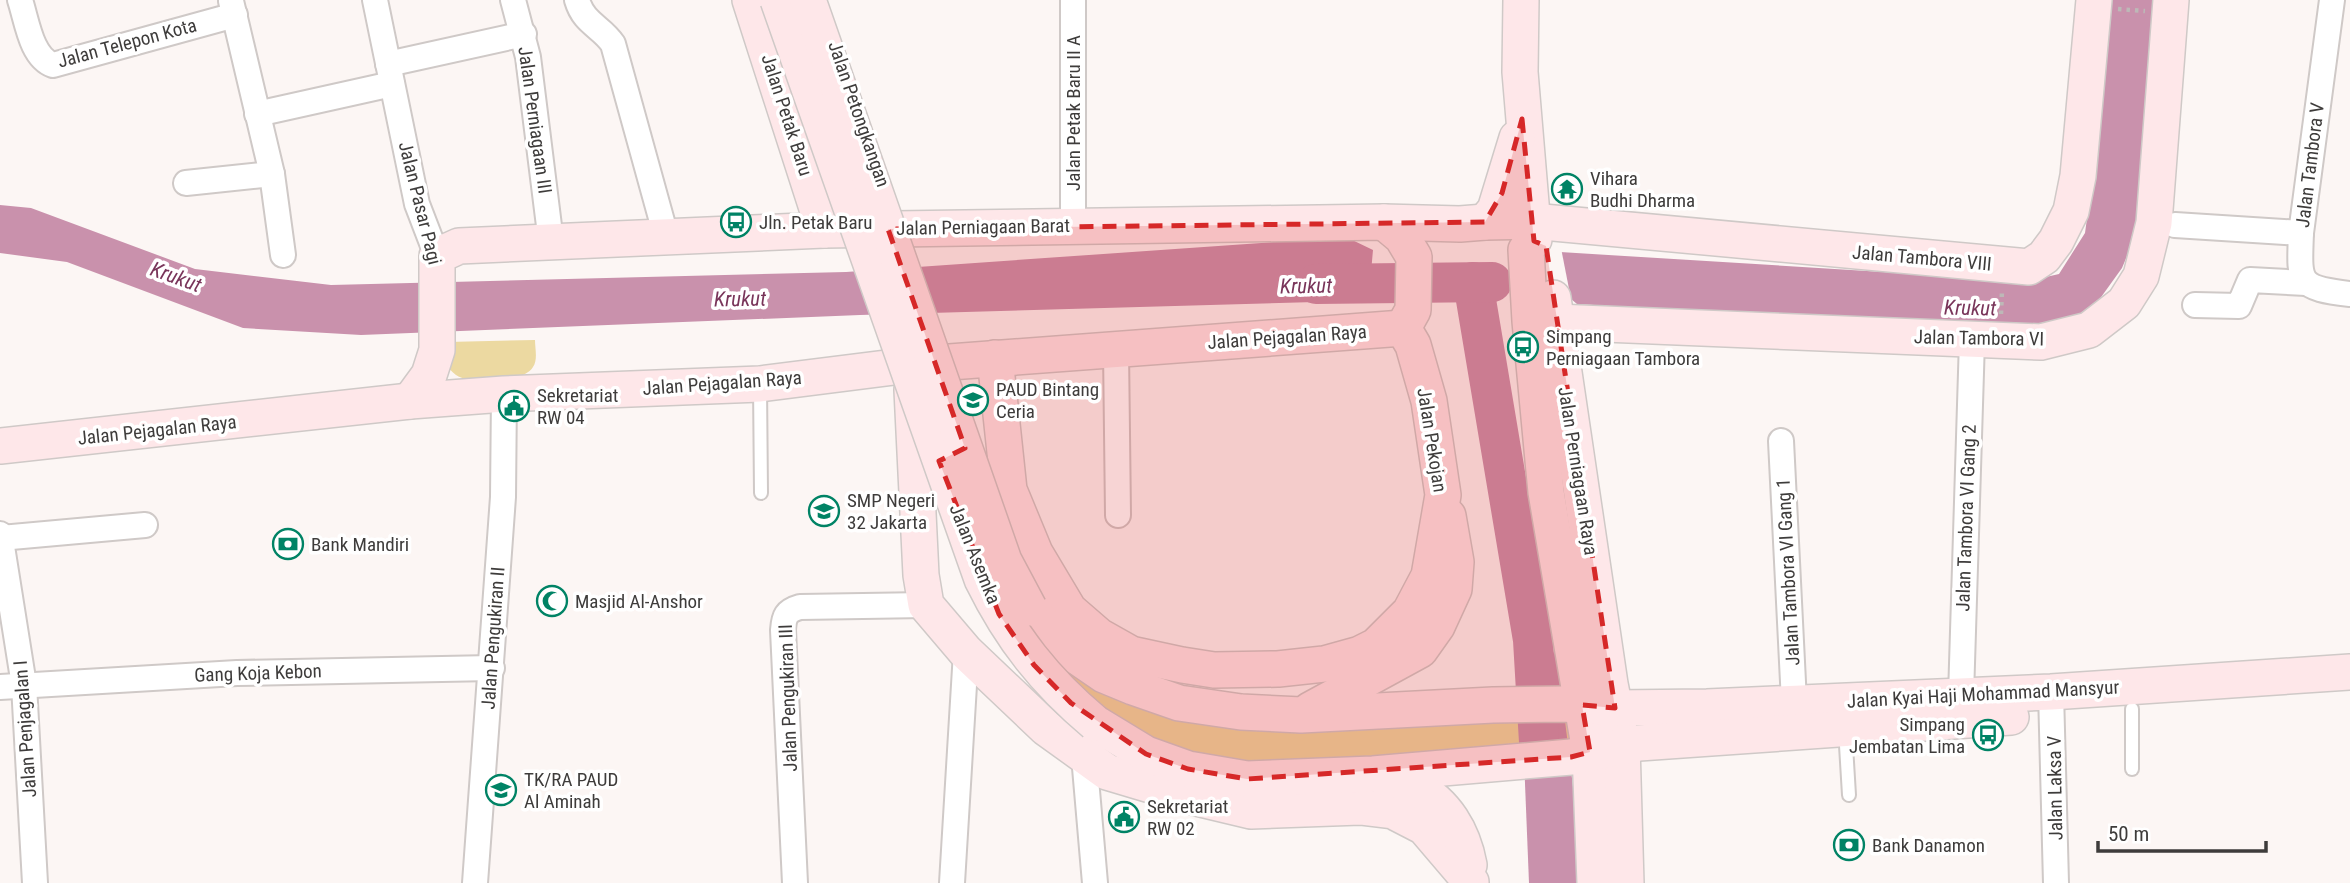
<svg xmlns="http://www.w3.org/2000/svg" width="2350" height="883" viewBox="0 0 2350 883" font-family="'Roboto Condensed',sans-serif">
  <rect width="100%" height="100%" fill="#fcf6f4"/>
  <g fill="#ecd9a1">
    <path d="M535,340C535,348 538,360 533,367C524,383 471,385 456,375C452,372 448,367 444,363L447,342Z"/>
    <polygon points="1004,561 1179,703 1564,704 1590,752 1247,779 1071,703"/>
  </g>
  <g fill="#c991ac">
    <polygon points="2110,0 2161,0 2143,218 2122,268 2099,300 2071,322 2015,330 1577,304 1511,249 2029,281 2059,274 2085,233 2102,111"/>
    <polygon points="0,205 31,208 195,269 331,285 846,272 1346,237 1373,250 1369,295 1352,301 860,315 361,335 243,328 67,262 0,253"/>
    <polygon points="1556,646 1584,878 1584,883 1529,883 1523,734"/>
  </g>
  <polygon fill="#fcf6f4" points="1542,247 1561,248 1572,304 1516,258"/>
  <g fill="none" stroke-linecap="round" stroke-linejoin="round">
    <g stroke="#c991ac" stroke-width="40">
      <polyline points="1473,282 1533,640 1539,742"/>
      <polyline points="1316,284 1492,282"/>
    </g>
    <g stroke="#cfc9c7" stroke-width="16">
      <g id="lane">
        <polyline points="760,385 761,493"/>
        <polyline points="2132,709 2132,769"/>
        <polyline points="1845,729 1849,795"/>
      </g>
    </g>
    <g stroke="#cfc9c7" stroke-width="28">
      <g id="street">
        <path d="M20,0C27,21 31,57 53,65L235,15"/>
        <polyline points="375,0 417,204 437,256"/>
        <polyline points="513,0 528,57 551,242"/>
        <path d="M577,0C584,24 601,26 613,44L666,236"/>
        <path d="M2332,0L2301,233C2299,283 2297,288 2350,294"/>
        <polyline points="231,1 272,174 283,255"/>
        <polyline points="388,64 524,34"/>
        <polyline points="257,114 392,84"/>
        <polyline points="186,183 272,174"/>
        <polyline points="2175,225 2301,233"/>
        <polyline points="1073,226 1073,0"/>
        <polyline points="2195,305 2239,306 2250,280 2306,283"/>
        <polyline points="1116,350 1118,515"/>
        <polyline points="1781,441 1794,702"/>
        <polyline points="0,534 24,685 35,883"/>
        <polyline points="0,538 145,525"/>
        <polyline points="0,687 237,673 492,668"/>
        <polyline points="2051,692 2056,883"/>
        <polyline points="1961,696 1972,340"/>
        <polyline points="1084,756 1095,883"/>
        <polyline points="475,883 503,497 504,394"/>
        <path d="M795,883L783,630C784,616 786,611 800,607L926,605"/>
        <polyline points="952,883 966,652"/>
      </g>
    </g>
    <g stroke="#cfc9c7" stroke-width="38">
      <g id="secondary">
        <polyline points="750,0 824,230"/>
        <polyline points="1521,0 1520,72 1534,239 1526,250 1530,321 1546,492 1590,752 1595,883"/>
        <polyline points="1384,222 1402,237 1414,257 1413,310 1403,328"/>
        <polyline points="1485,222 1495,210 1517,138"/>
        <polyline points="1553,298 1610,684 1622,745 1626,883"/>
        <polyline points="1556,322 2041,342 2089,330 2124,303 2141,276 2154,223 2171,0"/>
        <polyline points="995,358 1009,490 1035,553 1069,610 1099,636 1131,654 1182,665 1214,670 1278,669 1324,664 1360,654 1376,646 1410,612 1429,576 1443,495 1429,401 1413,345 1403,328"/>
        <polyline points="912,390 921,575 926,605 966,652 1046,728 1107,772 1184,795 1251,811 1360,807 1393,811 1424,827 1471,882"/>
        <polyline points="410,401 429,375 437,350 437,256 459,246 824,230 1384,222 1460,224 1485,222 1532,221 2029,267 2044,257 2056,241 2071,211 2078,176 2094,0"/>
        <polyline points="0,446 410,401 504,394 760,384 910,365 1403,328"/>
        <polyline points="1029,608 1066,649 1104,675 1133,687 1179,703 1241,712 1301,715 1493,705 1564,704 1615,708 1707,707 2051,692 2350,672"/>
        <polyline points="1310,710 1420,650 1437,626 1454,589 1456,562 1448,516"/>
        <polyline points="1095,723 1146,754 1188,769 1247,779 1373,774 1571,757 1639,743 2011,717"/>
        <path d="M1383,777C1393,780 1406,782 1415,787C1446,803 1463,832 1469,865"/>
      </g>
    </g>
    <g stroke="#bdb8b7" stroke-width="4.5" stroke-dasharray="3.5 5" stroke-linecap="butt">
      <polyline points="2118,9 2145,11"/>
      <polyline points="2001,314 2002,291"/>
    </g>
    <use href="#lane" stroke="#fff" stroke-width="12"/>
    <use href="#street" stroke="#fff" stroke-width="24"/>
    <use href="#secondary" stroke="#fee7e9" stroke-width="35"/>
    <g stroke="#cfc9c7" stroke-width="38" stroke-linecap="butt">
      <g id="secondary-bridge">
        <path d="M778,0L982,579C1011,638 1045,681 1095,723"/>
        <polyline points="808,0 1004,561 1029,608"/>
      </g>
    </g>
    <use href="#secondary-bridge" stroke="#fee7e9" stroke-width="35"/>
  </g>
  <path fill="#d62828" fill-opacity="0.2" stroke="#d62828" stroke-width="5" stroke-dasharray="14 9" stroke-linejoin="round" d="M1522,119L1534,241L1546,246L1615,708L1582,705L1590,752L1571,757L1247,779L1188,769L1146,754L1071,703L1034,665L999,614L939,461L965,448L888,229L1485,222L1502,193Z"/>
  <defs>
    <g id="temple-ring" transform="scale(1.575)"><circle r="9.5" fill="#fff" stroke="#008365" stroke-width="1.5"/><path d="M0-6L5-2H3V0L6.5 2.5H4V6H1.5V3h-3V6H-4V2.5H-6.5L-3 0V-2H-5Z" fill="#008365"/></g>
    <g id="bus-ring" transform="scale(1.575)"><circle r="9.5" fill="#fff" stroke="#008365" stroke-width="1.5"/><path d="M-5-6H5V4H4V6H2V4H-2V6H-4V4H-5ZM-3.5-4V0h7V-4ZM-3.5 1.2v1.5H-2V1.2ZM2 1.2v1.5H3.5V1.2Z" fill="#008365"/></g>
    <g id="school-ring" transform="scale(1.575)"><circle r="9.5" fill="#fff" stroke="#008365" stroke-width="1.5"/><path d="M0-5L7-2L0 1L-7-2ZM-4 1L0 2.5L4 1V4Q0 6-4 4Z" fill="#008365"/></g>
    <g id="civic-ring" transform="scale(1.575)"><circle r="9.5" fill="#fff" stroke="#008365" stroke-width="1.5"/><path d="M-.6-6.5H3V-4.5H.6V-3L4-1V1h2V6H-6V1h2V-1L-.6-3ZM-1.2 2.5V6h2.4V2.5Z" fill="#008365"/></g>
    <g id="bank-ring" transform="scale(1.575)"><circle r="9.5" fill="#fff" stroke="#008365" stroke-width="1.5"/><path d="M-6-4H6V4H-6ZM0-2.3a2.3 2.3 0 1 0 0 4.6a2.3 2.3 0 1 0 0-4.6Z" fill="#008365"/></g>
    <g id="mosque-ring" transform="scale(1.575)"><circle r="9.5" fill="#fff" stroke="#008365" stroke-width="1.5"/><path d="M3.5-4.9A6 6 0 1 0 3.5 4.9A5 5 0 1 1 3.5-4.9Z" fill="#008365"/></g>
  </defs>
  <g fill-rule="evenodd">
    <use href="#temple-ring" x="1567" y="189"/>
    <use href="#bus-ring" x="736" y="222"/>
    <use href="#bus-ring" x="1523" y="347"/>
    <use href="#school-ring" x="973" y="400"/>
    <use href="#civic-ring" x="514" y="406"/>
    <use href="#school-ring" x="824" y="511"/>
    <use href="#bank-ring" x="288" y="544"/>
    <use href="#mosque-ring" x="552" y="601"/>
    <use href="#bus-ring" x="1988" y="735"/>
    <use href="#school-ring" x="501" y="790"/>
    <use href="#civic-ring" x="1124" y="817"/>
    <use href="#bank-ring" x="1849" y="845"/>
  </g>
  <g text-anchor="middle" dominant-baseline="central" stroke-width="7" stroke-linejoin="round" paint-order="stroke">
    <g font-size="19" fill="#3e3c3b" stroke="#fff">
      <text transform="translate(127 43) rotate(-15)">Jalan Telepon Kota</text>
      <text transform="translate(1073 113) rotate(-90)">Jalan Petak Baru II A</text>
      <text transform="translate(859 114) rotate(71)">Jalan Petongkangan</text>
      <text transform="translate(787 115) rotate(72)">Jalan Petak Baru</text>
      <text transform="translate(535 120) rotate(82)">Jalan Perniagaan III</text>
      <text transform="translate(2310 165) rotate(-83)">Jalan Tambora V</text>
      <text transform="translate(420 203) rotate(76)">Jalan Pasar Pagi</text>
      <text transform="translate(983 227) rotate(-1)">Jalan Perniagaan Barat</text>
      <text transform="translate(1922 258) rotate(5)">Jalan Tambora VIII</text>
      <text transform="translate(1287 337) rotate(-4)">Jalan Pejagalan Raya</text>
      <text transform="translate(1979 338) rotate(1)">Jalan Tambora VI</text>
      <text transform="translate(722 383) rotate(-4)">Jalan Pejagalan Raya</text>
      <text transform="translate(157 430) rotate(-6)">Jalan Pejagalan Raya</text>
      <text transform="translate(1432 440) rotate(81)">Jalan Pekojan</text>
      <text transform="translate(1578 471) rotate(81)">Jalan Perniagaan Raya</text>
      <text transform="translate(1966 518) rotate(-88)">Jalan Tambora VI Gang 2</text>
      <text transform="translate(975 554) rotate(68)">Jalan Asemka</text>
      <text transform="translate(1788 572) rotate(-93)">Jalan Tambora VI Gang 1</text>
      <text transform="translate(493 638) rotate(-86)">Jalan Pengukiran II</text>
      <text transform="translate(258 673) rotate(-2)">Gang Koja Kebon</text>
      <text transform="translate(1983 694) rotate(-3)">Jalan Kyai Haji Mohammad Mansyur</text>
      <text transform="translate(788 698) rotate(-92)">Jalan Pengukiran III</text>
      <text transform="translate(25 729) rotate(-94)">Jalan Penjagalan I</text>
      <text transform="translate(2055 788) rotate(-91)">Jalan Laksa V</text>
    </g>
    <g font-size="19" fill="#3e3c3b" stroke="#fff" text-anchor="start">
      <text x="1590" y="178">Vihara<tspan x="1590" dy="22">Budhi Dharma</tspan></text>
      <text x="759" y="222">Jln. Petak Baru</text>
      <text x="1546" y="336">Simpang<tspan x="1546" dy="22">Perniagaan Tambora</tspan></text>
      <text x="996" y="389">PAUD Bintang<tspan x="996" dy="22">Ceria</tspan></text>
      <text x="537" y="395">Sekretariat<tspan x="537" dy="22">RW 04</tspan></text>
      <text x="847" y="500">SMP Negeri<tspan x="847" dy="22">32 Jakarta</tspan></text>
      <text x="311" y="544">Bank Mandiri</text>
      <text x="575" y="601">Masjid Al-Anshor</text>
      <text x="1965" y="724" text-anchor="end">Simpang<tspan x="1965" dy="22">Jembatan Lima</tspan></text>
      <text x="524" y="779">TK/RA PAUD<tspan x="524" dy="22">Al Aminah</tspan></text>
      <text x="1147" y="806">Sekretariat<tspan x="1147" dy="22">RW 02</tspan></text>
      <text x="1872" y="845">Bank Danamon</text>
    </g>
    <g font-size="21" font-style="italic" fill="#79355a" stroke="#fff">
      <text transform="translate(176 277) rotate(20)">Krukut</text>
      <text transform="translate(1306 286) rotate(-1)">Krukut</text>
      <text transform="translate(740 299) rotate(-1)">Krukut</text>
      <text transform="translate(1970 308) rotate(1)">Krukut</text>
    </g>
  </g>
  <path d="M2098 841v10h168v-10" fill="none" stroke="#3e3c3b" stroke-width="3.5"/>
  <text x="2108" y="841" font-size="21" fill="#3e3c3b" stroke="#ffffff" stroke-width="5" paint-order="stroke">50 m</text>
</svg>
